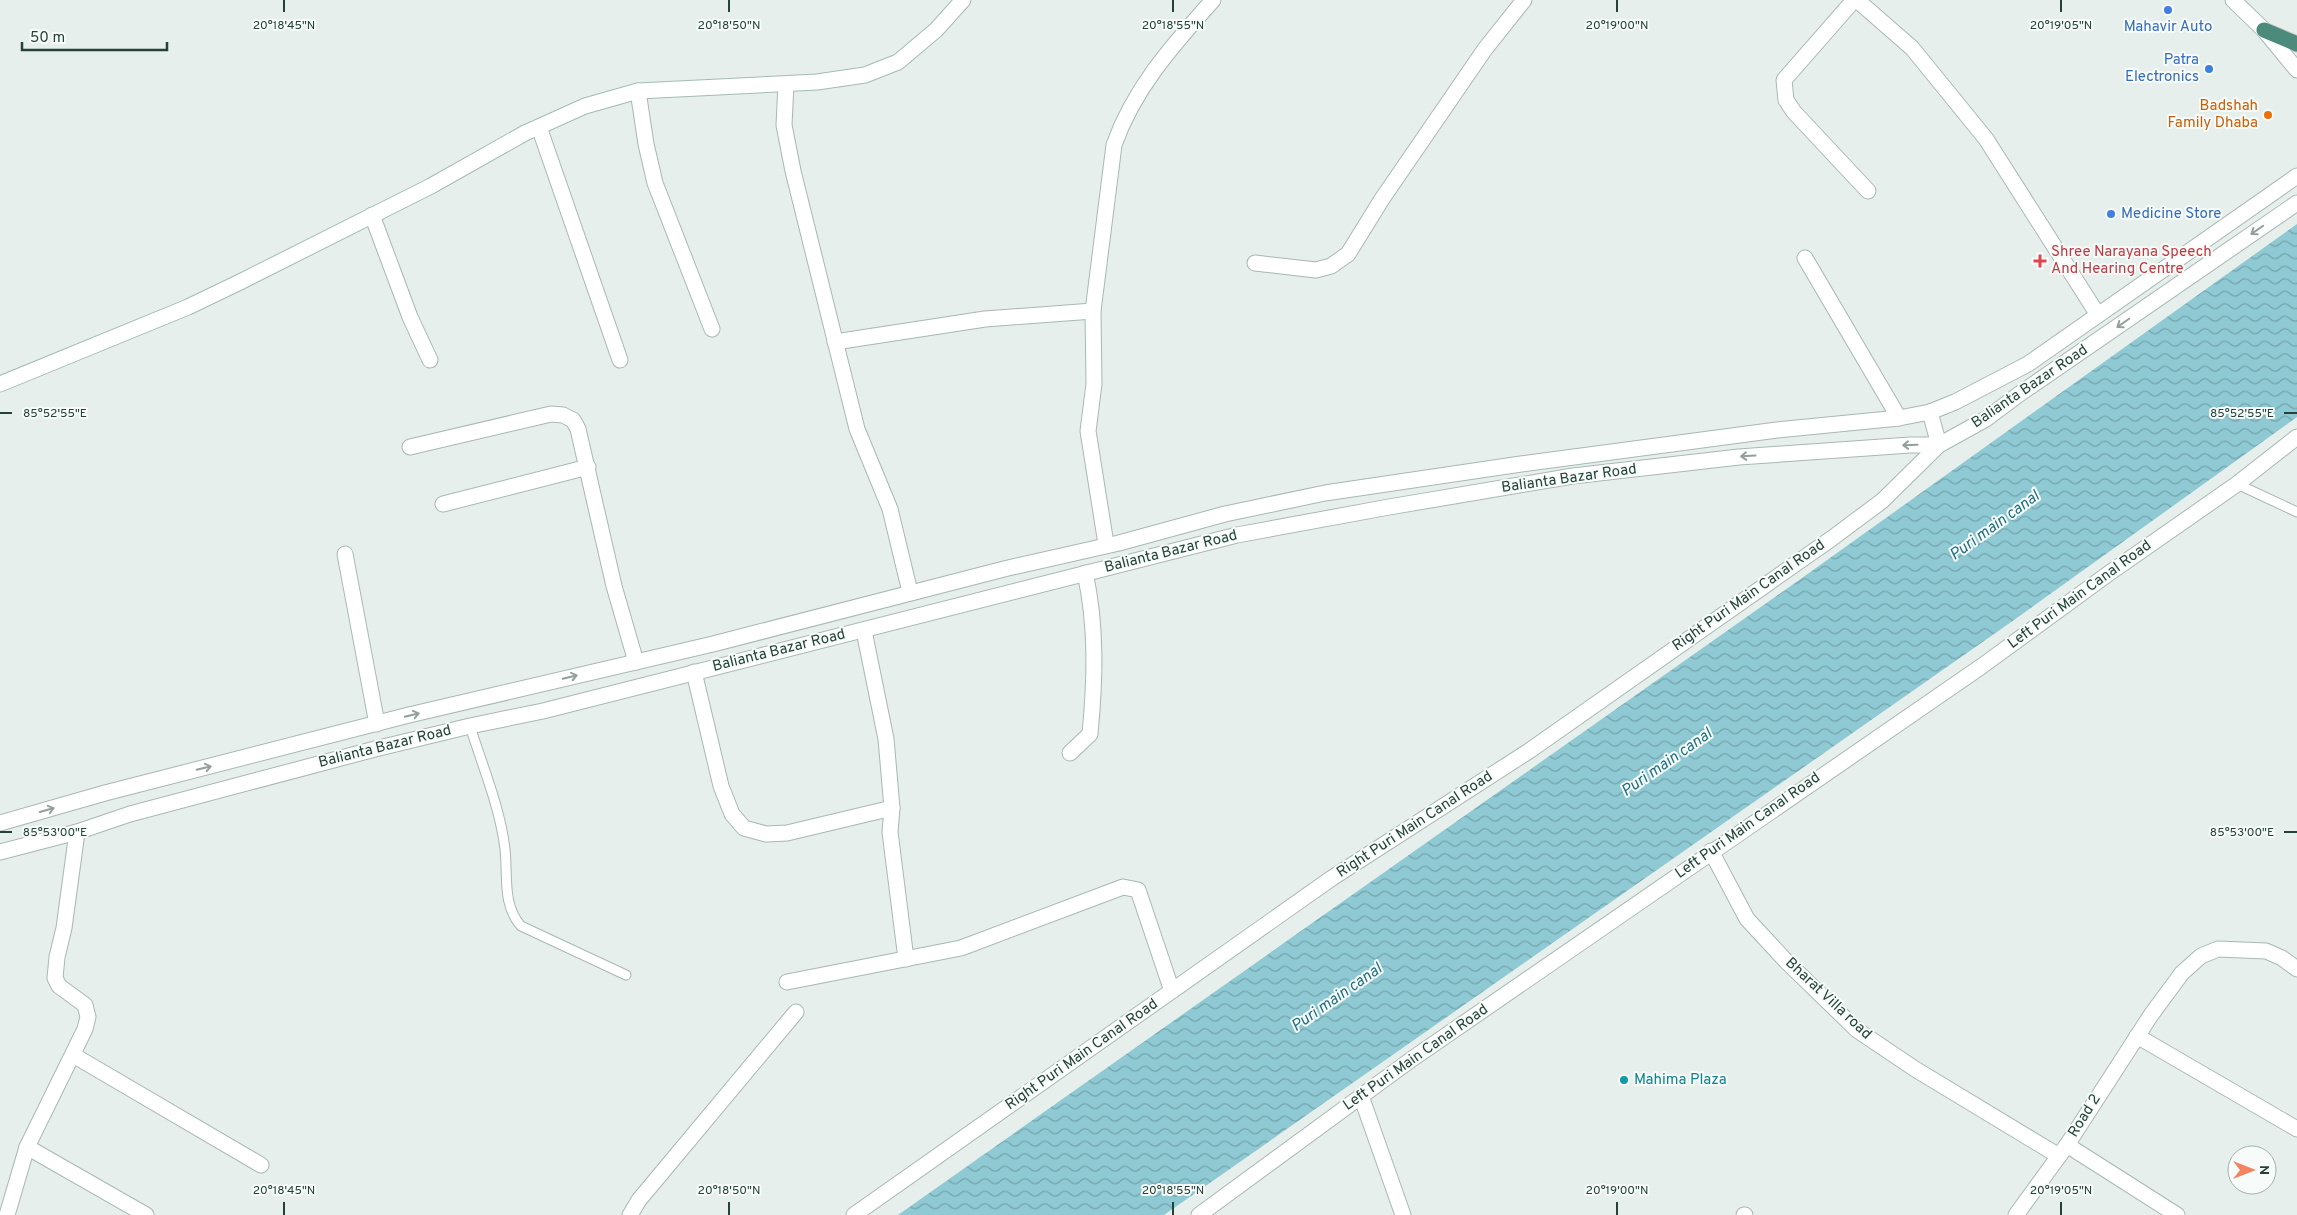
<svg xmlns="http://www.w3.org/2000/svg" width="2297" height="1215" viewBox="0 0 2297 1215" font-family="Overpass,sans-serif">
  <defs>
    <pattern id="water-waves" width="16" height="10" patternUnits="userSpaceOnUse" patternTransform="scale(1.25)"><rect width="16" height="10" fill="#8ec9d4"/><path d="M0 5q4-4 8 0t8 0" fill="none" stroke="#74a5ad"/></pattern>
  </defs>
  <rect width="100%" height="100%" fill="#e6efeb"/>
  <polygon fill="url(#water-waves)" points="2297,224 2297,417 2014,620 1164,1215 898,1215 1802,578"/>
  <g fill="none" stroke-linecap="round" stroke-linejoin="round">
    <g stroke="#a8b8b2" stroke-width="11">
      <g id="service">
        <polyline points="2237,484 2297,512"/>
        <path d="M470,726C482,765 500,807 505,849C508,875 502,905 521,926L626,975"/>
      </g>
    </g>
    <g stroke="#a8b8b2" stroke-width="17">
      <g id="minor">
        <polyline points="1854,0 1784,80 1786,100 1794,112 1868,191"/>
        <polyline points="1857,0 1912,48 1986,139 2098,315"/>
        <polyline points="786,84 784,125 793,171 857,429 890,509 910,592"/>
        <polyline points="638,91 646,144 655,183 712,329"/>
        <polyline points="539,127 620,360"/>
        <polyline points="372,215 410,317 430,360"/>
        <polyline points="1805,258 1899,418"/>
        <polyline points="1255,263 1316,270 1331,266 1348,254 1382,199 1485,49 1524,0"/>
        <polyline points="835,342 985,319 1093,311"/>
        <polyline points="410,447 551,414 563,415 573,420 578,429 614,586 636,662"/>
        <polyline points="443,504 588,467"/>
        <path d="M1106,544L1088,431L1094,384L1093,311L1114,145C1134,88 1173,45 1213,0"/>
        <polyline points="345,554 377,724"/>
        <polyline points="864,631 886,739 892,808 890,832 906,959"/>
        <polyline points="694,672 721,786 732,814 744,828 766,834 787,833 892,808"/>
        <path d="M1070,753L1090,734C1095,681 1097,626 1085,573"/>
        <polyline points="1711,851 1747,919 1786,961 1857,1030 1915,1069 2059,1156"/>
        <polyline points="787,982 961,948 1123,887 1138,890 1172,991"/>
        <polyline points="2137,1036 2297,1129"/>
        <polyline points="73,1055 261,1165"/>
        <polyline points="1361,1096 1403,1215"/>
        <polyline points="2067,1145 2177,1215"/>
        <polyline points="27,1147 146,1215"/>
        <polyline points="7,1215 27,1147 85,1029 88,1017 85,1005 59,986 55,978 57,957 64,928 77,832"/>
        <polyline points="630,1215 639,1200 796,1012"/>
        <polyline points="1744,1215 1745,1215"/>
        <polyline points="2016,1215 2067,1145 2151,1015 2182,973 2201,956 2218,949 2266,951 2282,958 2297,969"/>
      </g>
    </g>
    <g stroke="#a8b8b2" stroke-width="17">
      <g id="tertiary">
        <polyline points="2233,0 2264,30 2297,70"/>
        <polyline points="0,823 105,793 409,715 713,644 1008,568 1119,543 1225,514 1325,493 1521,464 1777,430 1899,418 1930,412 1955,402 2028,364 2297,176"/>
        <polyline points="0,852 77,832 130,814 375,749 470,726 543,711 1237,535 1389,507 1573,476 1739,457 1910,445 1939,445 1986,419 2018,395 2297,203"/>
        <polyline points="854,1215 1332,878 1529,751 1831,539 1882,501 1939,445 1930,412"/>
        <polyline points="1199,1215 1412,1059 1982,666 2108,574 2237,484 2297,437"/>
      </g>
    </g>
    <g stroke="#a4bbb3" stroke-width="17">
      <polyline id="secondary" points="0,384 188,307 240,282 431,186 525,133 585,106 638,91 817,82 865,75 898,62 936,30 963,0"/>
    </g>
    <g stroke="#c2cac8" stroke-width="17">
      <polyline id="trunk" points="2264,30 2297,44"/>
    </g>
    <use href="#service" stroke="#fff" stroke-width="9"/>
    <use href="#minor" stroke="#fff" stroke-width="15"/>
    <use href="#tertiary" stroke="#fff" stroke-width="15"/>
    <use href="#secondary" stroke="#fff" stroke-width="15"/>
    <use href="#trunk" stroke="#4c8a7c" stroke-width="15"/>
  </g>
  <defs><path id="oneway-shaft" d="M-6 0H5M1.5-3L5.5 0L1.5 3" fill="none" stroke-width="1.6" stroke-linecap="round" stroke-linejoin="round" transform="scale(1.25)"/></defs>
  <g stroke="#92a09c">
    <use href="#oneway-shaft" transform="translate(2257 230) rotate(145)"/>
    <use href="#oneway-shaft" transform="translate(2123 323) rotate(145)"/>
    <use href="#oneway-shaft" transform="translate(1910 445) rotate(178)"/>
    <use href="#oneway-shaft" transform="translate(1748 456) rotate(177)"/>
    <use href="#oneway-shaft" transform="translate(570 677) rotate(-13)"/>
    <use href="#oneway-shaft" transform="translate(412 715) rotate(-14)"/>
    <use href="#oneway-shaft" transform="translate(204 768) rotate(-14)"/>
    <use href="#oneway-shaft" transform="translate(47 810) rotate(-16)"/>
  </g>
  <path fill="none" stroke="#24423a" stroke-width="2" d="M284,0V12M729,0V12M1173,0V12M1617,0V12M2061,0V12M0,413H12M2284,413H2297M0,832H12M2284,832H2297M284,1202V1215M729,1202V1215M1173,1202V1215M1617,1202V1215M2061,1202V1215"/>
  <g fill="#3f7fe0" stroke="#f7fbf9" stroke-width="2">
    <circle cx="2168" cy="10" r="5"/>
    <circle cx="2209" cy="69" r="5"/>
    <circle cx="2111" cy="214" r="5"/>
  </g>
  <circle fill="#e8710a" stroke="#f7fbf9" stroke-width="2" cx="2268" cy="115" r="5"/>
  <path fill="#e0444e" stroke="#f7fbf9" stroke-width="2" d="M2037.5 253.5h5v5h5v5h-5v5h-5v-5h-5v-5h5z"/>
  <circle fill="#0f9aa8" stroke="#f7fbf9" stroke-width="2" cx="1624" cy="1080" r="5"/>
  <g text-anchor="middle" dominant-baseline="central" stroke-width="4" stroke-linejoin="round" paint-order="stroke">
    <g font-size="15" fill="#366cbe" stroke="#f7fbf9">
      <text x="2168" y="27">Mahavir Auto</text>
      <text x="2199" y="60" text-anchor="end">Patra<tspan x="2199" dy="17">Electronics</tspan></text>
      <text x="2121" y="214" text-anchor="start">Medicine Store</text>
    </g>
    <g font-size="15" fill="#c56008" stroke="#f7fbf9" text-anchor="end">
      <text x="2258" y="106">Badshah<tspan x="2258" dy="17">Family Dhaba</tspan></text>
    </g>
    <g font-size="15" fill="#be3a42" stroke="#f7fbf9" text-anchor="start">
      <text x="2051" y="252">Shree Narayana Speech<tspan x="2051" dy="17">And Hearing Centre</tspan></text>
    </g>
    <g font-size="15" fill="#24423a" stroke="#f7fbf9">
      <text transform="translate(2030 387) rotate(-34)">Balianta Bazar Road</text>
      <text transform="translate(1569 479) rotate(-8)">Balianta Bazar Road</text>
      <text transform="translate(1171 552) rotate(-14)">Balianta Bazar Road</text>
      <text transform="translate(2080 595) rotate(-36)">Left Puri Main Canal Road</text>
      <text transform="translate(1749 596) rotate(-35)">Right Puri Main Canal Road</text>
      <text transform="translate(779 651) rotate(-14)">Balianta Bazar Road</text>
      <text transform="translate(385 747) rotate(-14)">Balianta Bazar Road</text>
      <text transform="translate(1415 825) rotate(-33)">Right Puri Main Canal Road</text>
      <text transform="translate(1748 826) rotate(-35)">Left Puri Main Canal Road</text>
      <text transform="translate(1828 999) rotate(43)">Bharat Villa road</text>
      <text transform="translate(1082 1055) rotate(-35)">Right Puri Main Canal Road</text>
      <text transform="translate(1416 1058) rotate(-35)">Left Puri Main Canal Road</text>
      <text transform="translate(2085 1116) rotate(-58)">Road 2</text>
    </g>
    <g font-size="15" fill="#0d838f" stroke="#f7fbf9" text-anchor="start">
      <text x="1634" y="1080">Mahima Plaza</text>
    </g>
    <g font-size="16" font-style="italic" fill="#1c6f80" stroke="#f7fbf9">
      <text transform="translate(1995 526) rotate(-36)">Puri main canal</text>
      <text transform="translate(1667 763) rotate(-35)">Puri main canal</text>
      <text transform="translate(1337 998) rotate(-35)">Puri main canal</text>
    </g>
  </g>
  <g font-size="12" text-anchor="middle" fill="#24423a" stroke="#f7fbf9" stroke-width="4" stroke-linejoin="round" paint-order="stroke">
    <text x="284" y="29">20°18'45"N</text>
    <text x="729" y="29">20°18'50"N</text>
    <text x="1173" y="29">20°18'55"N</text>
    <text x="1617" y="29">20°19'00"N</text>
    <text x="2061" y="29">20°19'05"N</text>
    <text x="2242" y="417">85°52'55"E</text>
    <text x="55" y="417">85°52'55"E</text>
    <text x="2242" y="836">85°53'00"E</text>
    <text x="55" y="836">85°53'00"E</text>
    <text x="284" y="1194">20°18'45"N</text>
    <text x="729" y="1194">20°18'50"N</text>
    <text x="1173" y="1194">20°18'55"N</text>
    <text x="1617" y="1194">20°19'00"N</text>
    <text x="2061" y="1194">20°19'05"N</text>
  </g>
  <g transform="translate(2252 1170) rotate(90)"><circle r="24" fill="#f7fbf9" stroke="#a3b1ad"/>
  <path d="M0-4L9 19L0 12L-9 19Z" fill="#f4845f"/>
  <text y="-8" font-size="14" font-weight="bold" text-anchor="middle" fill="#24423a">N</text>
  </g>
  <path d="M22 42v8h145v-8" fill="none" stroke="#24423a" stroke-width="2.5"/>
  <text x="30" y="42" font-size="15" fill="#24423a" stroke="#f7fbf9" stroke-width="4" paint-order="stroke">50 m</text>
</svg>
